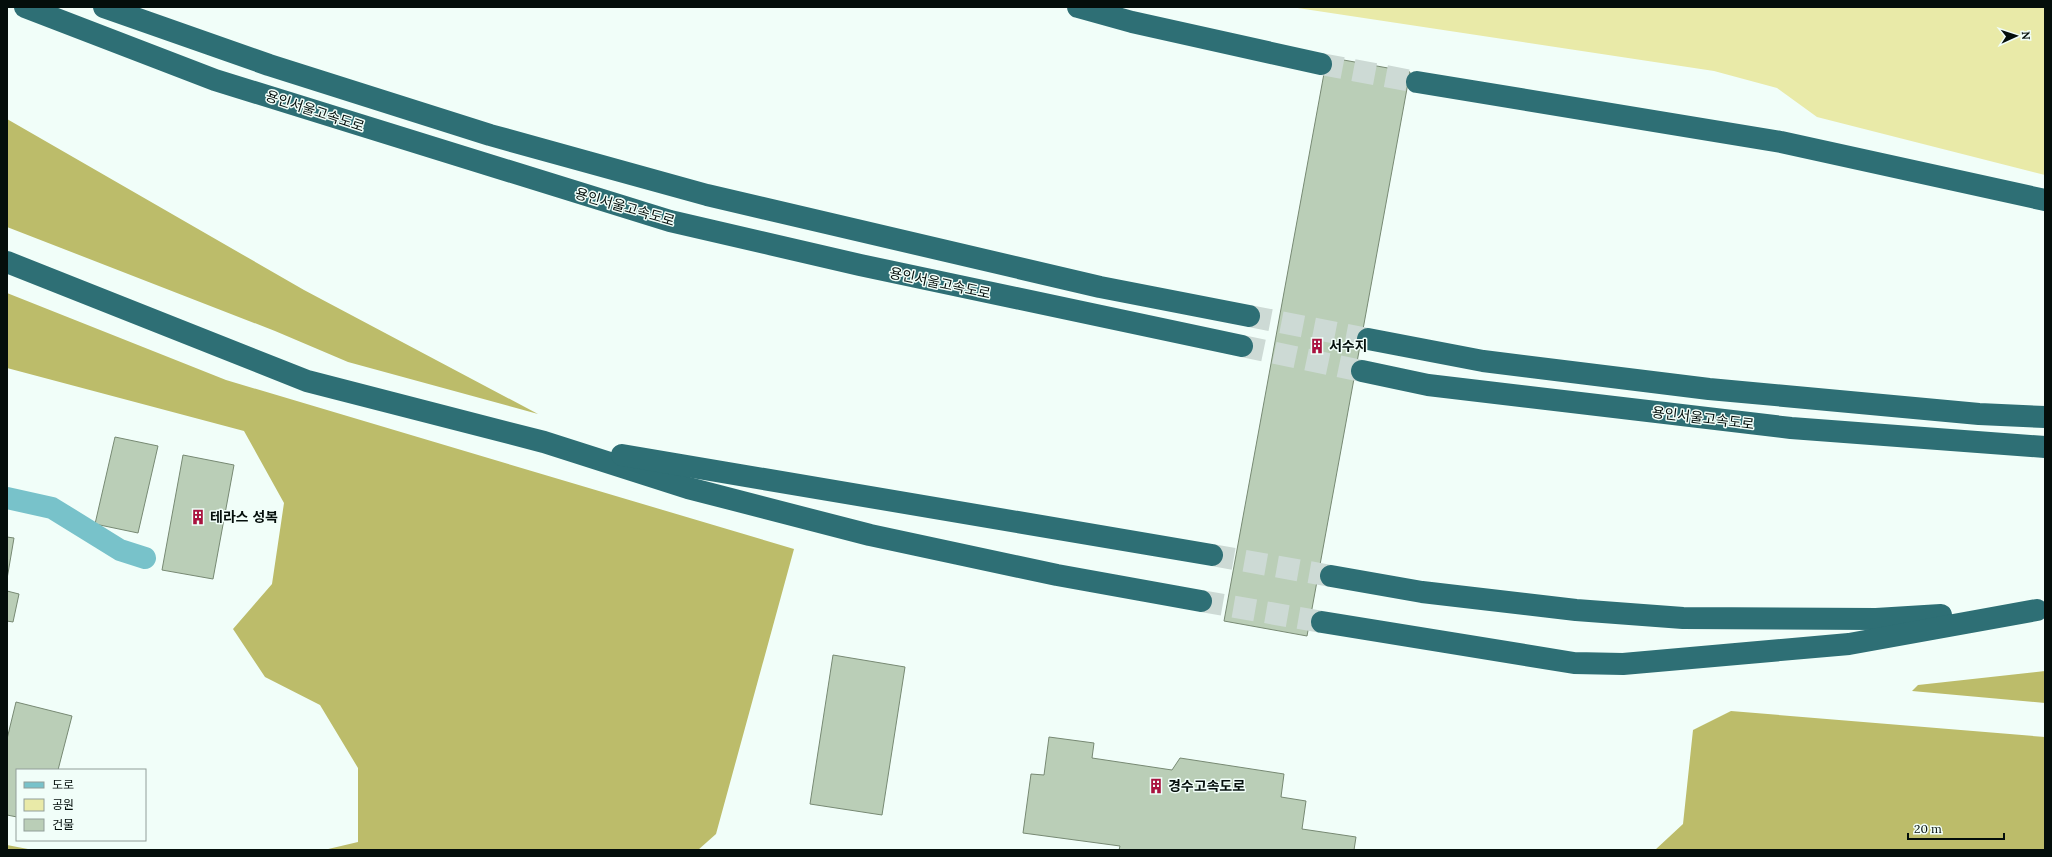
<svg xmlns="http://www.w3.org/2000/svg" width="2052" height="857" viewBox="0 0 2052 857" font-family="Lora,'Noto Sans KR',serif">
  <rect width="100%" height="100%" fill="#f1fef9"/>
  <polygon fill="#e9eaa8" points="1291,7 2045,7 2045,175 1817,117 1777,88 1714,71"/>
  <g fill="#bcbc6a">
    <polygon points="7,119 304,290 538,414 348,362 275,331 7,227"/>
    <polygon points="7,293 226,380 794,549 716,834 698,850 324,850 358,842 358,768 320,705 265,677 233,629 272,584 284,503 244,431 7,368"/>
    <polygon points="2045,671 2045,703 1912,691 1918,685"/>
    <polygon points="1731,711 2045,737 2045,850 1655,850 1683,824 1693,730"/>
    <polygon points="7,845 33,850 7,850"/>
  </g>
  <g fill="#baceb7" stroke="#778973">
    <polygon points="1327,57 1410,72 1307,636 1224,621"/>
    <polygon points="115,437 158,446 138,533 95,524"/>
    <polygon points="183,455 234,465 213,579 162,570"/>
    <polygon points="7,537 14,538 7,579"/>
    <polygon points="7,591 19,594 13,622 7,621"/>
    <polygon points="833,655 905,667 882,815 810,804"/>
    <polygon points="16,702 72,716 58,770 17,770 17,817 7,815 7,739"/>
    <polygon points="1049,737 1094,743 1092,758 1172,770 1180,758 1284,774 1281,797 1306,801 1302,829 1356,837 1354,850 1119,850 1120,846 1023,833 1031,774 1044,775"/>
  </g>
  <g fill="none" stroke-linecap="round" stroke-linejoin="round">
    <g stroke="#cddad5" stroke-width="22" stroke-dasharray="22 11" stroke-linecap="butt">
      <polyline points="1321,64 1417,82"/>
      <polyline points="1249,316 1368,339"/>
      <polyline points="1242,346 1362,371"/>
      <polyline points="1212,555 1331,576"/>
      <polyline points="1201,601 1322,622"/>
    </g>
    <polyline stroke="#78c2ca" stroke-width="22" points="7,498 52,508 120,550 145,558"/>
    <g stroke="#2e6f75" stroke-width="22">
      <polyline points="25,7 215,80 670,221 860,265 1242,346"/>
      <polyline points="104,7 269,65 490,135 707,195 1100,287 1249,316"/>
      <polyline points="1078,7 1132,22 1321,64"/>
      <polyline points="1417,82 1781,142 2045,200"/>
      <polyline points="7,262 307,381 544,442 688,488 870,535 1057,575 1201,601"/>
      <polyline points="1368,339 1483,361 1709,389 1979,414 2045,417"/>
      <polyline points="1362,371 1428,385 1791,428 2045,447"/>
      <polyline points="622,455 1212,555"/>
      <polyline points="1331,576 1422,592 1576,610 1683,618 1876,619 1941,615"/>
      <polyline points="1322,622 1574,663 1623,664 1849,644 2037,610"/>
    </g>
  </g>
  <defs>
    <g id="building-bare" transform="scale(1.2)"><path d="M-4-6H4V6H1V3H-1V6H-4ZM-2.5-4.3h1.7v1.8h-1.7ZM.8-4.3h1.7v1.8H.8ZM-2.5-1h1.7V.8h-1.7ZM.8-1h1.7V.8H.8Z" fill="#a9133f" stroke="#f1fef9" stroke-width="2.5" paint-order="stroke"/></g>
  </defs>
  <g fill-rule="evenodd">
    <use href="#building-bare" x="1317" y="346"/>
    <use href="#building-bare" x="198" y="517"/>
    <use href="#building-bare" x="1156" y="786"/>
  </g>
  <g text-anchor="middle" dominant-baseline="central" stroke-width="3" stroke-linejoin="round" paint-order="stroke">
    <g font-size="14" fill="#040e0b" stroke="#f1fef9">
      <text transform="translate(315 111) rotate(18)">용인서울고속도로</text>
      <text transform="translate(625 207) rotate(16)">용인서울고속도로</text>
      <text transform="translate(940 283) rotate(12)">용인서울고속도로</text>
      <text transform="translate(1703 418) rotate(7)">용인서울고속도로</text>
    </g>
    <g font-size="14" font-weight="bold" fill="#040e0b" stroke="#f1fef9" text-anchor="start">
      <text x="1329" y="346">서수지</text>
      <text x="210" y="517">테라스 성복</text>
      <text x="1168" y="786">경수고속도로</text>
    </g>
  </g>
  <rect width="2052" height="857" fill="none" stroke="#040e0b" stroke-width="16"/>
  <rect x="16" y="769" width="130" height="72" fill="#f1fef9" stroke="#929e9a"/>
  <rect x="24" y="782" width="20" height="6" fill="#78c2ca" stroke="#929e9a"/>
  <text x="52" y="789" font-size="12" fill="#040e0b">도로</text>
  <rect x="24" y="799" width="20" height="12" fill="#e9eaa8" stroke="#929e9a"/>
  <text x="52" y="809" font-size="12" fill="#040e0b">공원</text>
  <rect x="24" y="819" width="20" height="12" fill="#baceb7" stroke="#929e9a"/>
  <text x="52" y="829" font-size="12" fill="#040e0b">건물</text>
  <g transform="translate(2016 36) rotate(87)" stroke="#f1fef9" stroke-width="3" paint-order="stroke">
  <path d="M0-3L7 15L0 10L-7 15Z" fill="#040e0b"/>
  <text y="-6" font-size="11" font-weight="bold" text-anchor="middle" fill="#040e0b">N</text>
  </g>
  <path d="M1908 833v6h96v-6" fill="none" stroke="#040e0b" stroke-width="2"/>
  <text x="1914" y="833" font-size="12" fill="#040e0b" stroke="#f1fef9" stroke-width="3" paint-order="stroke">20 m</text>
</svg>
